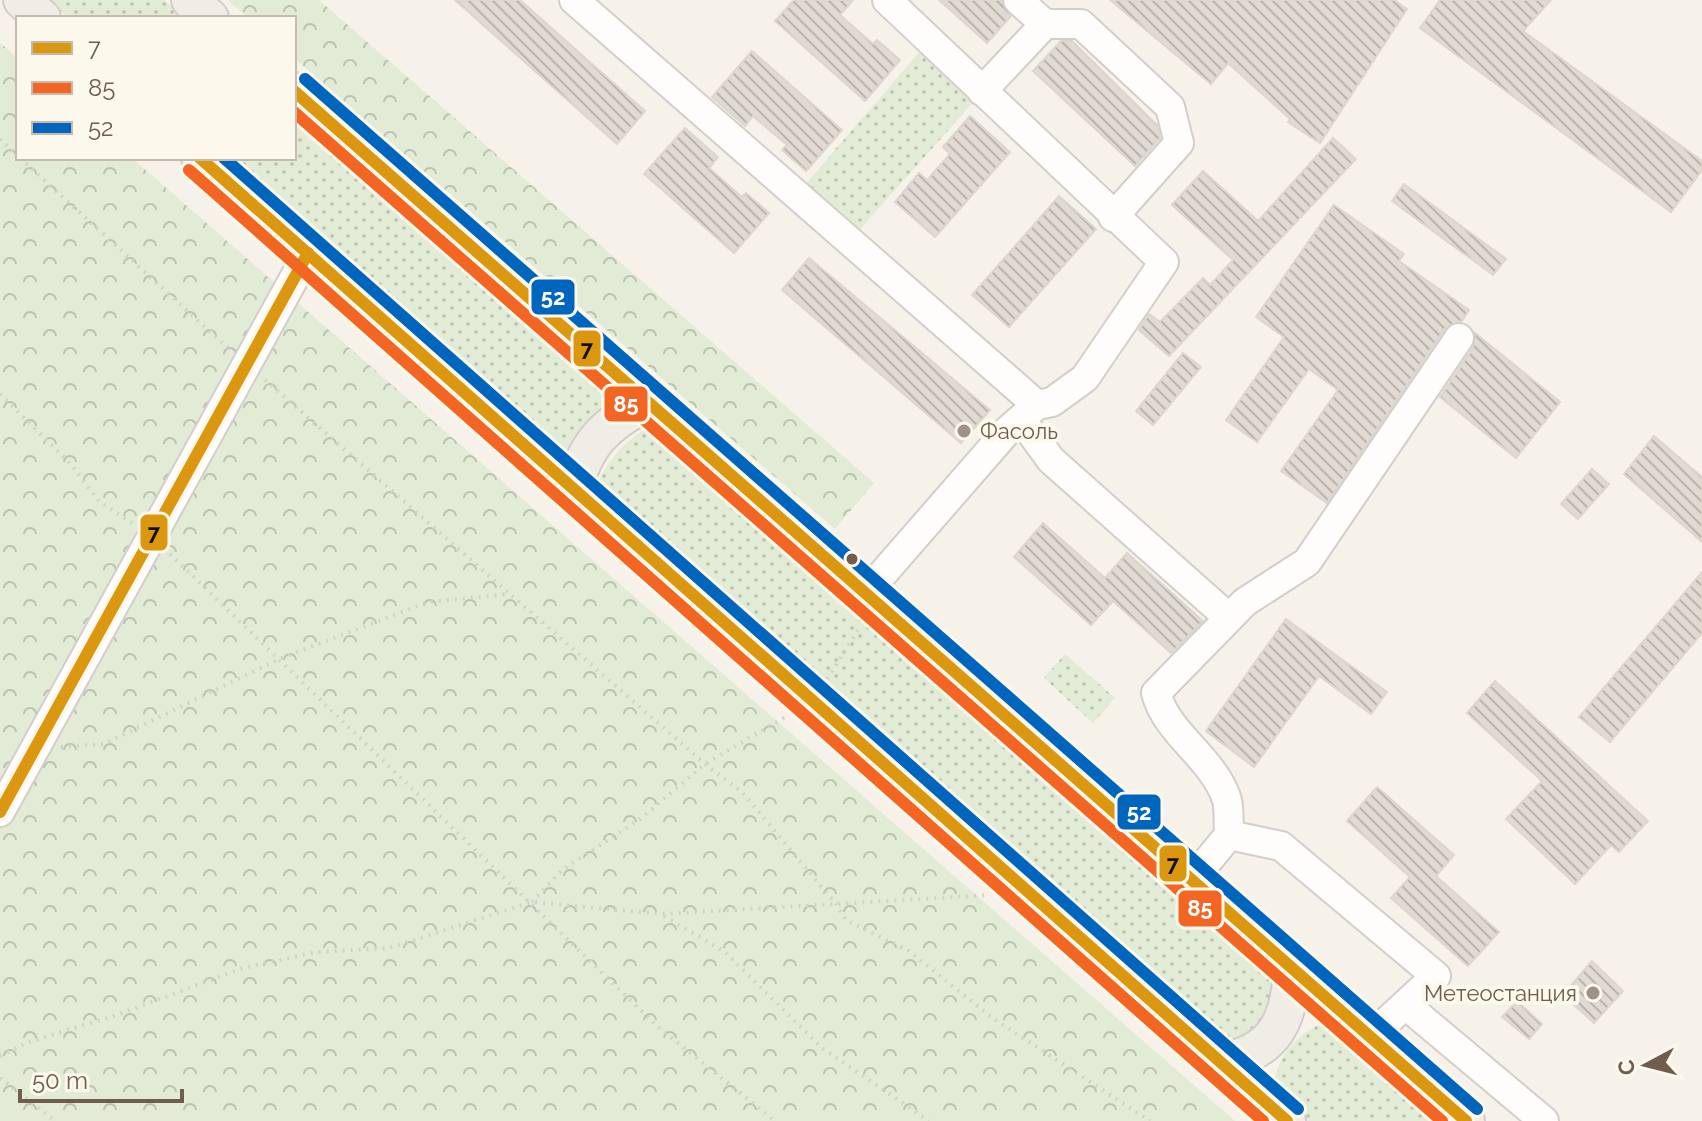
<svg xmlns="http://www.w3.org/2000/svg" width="1702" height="1121" viewBox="0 0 1702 1121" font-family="Raleway,sans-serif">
  <defs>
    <pattern id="grass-dots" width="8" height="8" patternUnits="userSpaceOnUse" patternTransform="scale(2)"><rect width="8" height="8" fill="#e1ebd6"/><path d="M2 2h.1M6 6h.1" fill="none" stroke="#bbc2b0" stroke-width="1.8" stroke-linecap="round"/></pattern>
    <pattern id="forest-crowns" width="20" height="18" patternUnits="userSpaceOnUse" patternTransform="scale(2)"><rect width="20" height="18" fill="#e1ebd6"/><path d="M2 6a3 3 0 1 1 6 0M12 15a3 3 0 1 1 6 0" fill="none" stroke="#bbc2b0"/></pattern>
    <pattern id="building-back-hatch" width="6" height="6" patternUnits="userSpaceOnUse" patternTransform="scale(2)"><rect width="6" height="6" fill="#e1dad2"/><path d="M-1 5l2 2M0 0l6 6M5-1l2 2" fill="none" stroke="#bbb4ad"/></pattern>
  </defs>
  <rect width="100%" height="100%" fill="#f6f2ea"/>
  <g fill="url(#grass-dots)">
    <polygon points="48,0 164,0 185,18 68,18"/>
    <polygon points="923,48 977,98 854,236 802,188"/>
    <path d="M294,113L621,397C592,414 573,430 566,464L224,158H294Z"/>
    <path d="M656,423L1280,972L1273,1016L1224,1050L594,493C606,459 625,440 656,423Z"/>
    <polygon points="1065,654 1115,698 1093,723 1044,678"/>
    <path d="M1335,1020L1450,1121H1305L1273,1093C1274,1057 1300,1027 1335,1020Z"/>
  </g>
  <g fill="url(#forest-crowns)">
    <polygon points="228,0 319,0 874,483 835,529 294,58 294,18 248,18"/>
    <polygon points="0,43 18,58 18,158 132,158 1235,1121 0,1121"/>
  </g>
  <g fill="url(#building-back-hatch)" stroke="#ddd6cd" stroke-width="2">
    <polygon points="455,0 520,0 645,111 617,144"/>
    <polygon points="794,0 853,0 840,15 873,44 877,40 900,60 865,101 775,21"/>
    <polygon points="939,0 1001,0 1011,16 987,43"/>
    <polygon points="1110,0 1394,0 1407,9 1320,143 1288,122 1290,119 1228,63 1211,84"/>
    <polygon points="1440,0 1551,0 1523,31 1702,161 1702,170 1671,212 1420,28"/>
    <polygon points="1061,41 1072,41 1157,125 1160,138 1135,166 1033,71"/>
    <polygon points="752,51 842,130 806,171 782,150 787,145 753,116 745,126 712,97"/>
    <polygon points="970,116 1010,152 935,237 895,202 919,173 927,180 950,154 943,147"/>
    <polygon points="685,128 718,157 709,168 742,197 746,193 769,213 734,253 644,174"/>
    <polygon points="1333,138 1356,159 1169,356 1139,330 1149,314 1160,322 1203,278 1210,285 1233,260 1172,205 1203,171 1258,221"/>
    <polygon points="1404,184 1506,259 1493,275 1392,201"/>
    <polygon points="1059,196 1096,229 1009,327 972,295"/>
    <polygon points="1334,205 1404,254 1399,261 1469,310 1462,321 1445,328 1327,503 1281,471 1338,390 1309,369 1257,442 1226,420 1284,337 1256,317"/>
    <polygon points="809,258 990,410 961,443 782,290"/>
    <polygon points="1475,333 1560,402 1516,458 1440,397 1473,348"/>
    <polygon points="1183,353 1201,367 1153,425 1136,411"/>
    <polygon points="1654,436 1702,477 1702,542 1624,474"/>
    <polygon points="1592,469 1609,484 1578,519 1561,504"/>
    <polygon points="1043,523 1105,578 1127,553 1203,621 1171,653 1113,601 1091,625 1014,557"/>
    <polygon points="1702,572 1702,633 1610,742 1579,717"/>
    <polygon points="1286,619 1387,692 1371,714 1319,676 1254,767 1206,731"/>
    <polygon points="1495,681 1648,821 1619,852 1611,845 1575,884 1506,819 1542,781 1467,713"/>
    <polygon points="1377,787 1454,855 1436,876 1499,932 1468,966 1391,898 1410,877 1347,821"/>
    <polygon points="1592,961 1623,991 1594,1023 1563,995"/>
    <polygon points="1517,1001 1542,1024 1529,1039 1502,1017"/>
  </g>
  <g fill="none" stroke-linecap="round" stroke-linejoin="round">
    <g stroke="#d3cec8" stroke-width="32">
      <g id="minor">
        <polyline points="574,0 1037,405"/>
        <polyline points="1018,0 1045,24 1081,24 1170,107 1179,143 1113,217"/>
        <polyline points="982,91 1045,24"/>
        <polyline points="1021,419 1051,460 1229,618"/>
        <polyline points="866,593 1008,430 1037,405 1052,402 1085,378 1164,262 887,0"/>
        <polyline points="0,812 308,253"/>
        <polyline points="1229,835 1281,846 1436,976 1370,1037"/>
        <path d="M1192,880L1229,835C1228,823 1230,807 1226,797C1211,756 1167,734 1156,693L1245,602L1307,562L1459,338"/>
        <polyline points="1407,1006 1544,1121"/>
      </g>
    </g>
    <g stroke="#d4cdc7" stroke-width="40">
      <g id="major">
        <polyline points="22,0 42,18"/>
        <polyline points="190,0 210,18"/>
        <polyline points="294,91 1466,1121"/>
        <polyline points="200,158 1287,1121"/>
        <path d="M572,491C587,442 604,425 649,401"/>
        <path d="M1220,1062C1275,1053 1290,1020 1292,968"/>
      </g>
    </g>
    <g stroke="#d6d0cb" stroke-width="4" stroke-dasharray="2 6" stroke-linecap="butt">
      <polyline points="0,139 18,156"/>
      <polyline points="20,158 228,348"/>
      <polyline points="265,380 705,764 742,792 836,904 846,920 909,951 991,1017 1150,1121"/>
      <polyline points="0,394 68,461 99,501 132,523"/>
      <polyline points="170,554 657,1026 775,1121"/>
      <polyline points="827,679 861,625"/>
      <polyline points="61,747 104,744 279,659 428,602 510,594"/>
      <polyline points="532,902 562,870 639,820 705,764 787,716"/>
      <polyline points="664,916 725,952 822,1048 929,1121"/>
      <polyline points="0,1056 29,1042 114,1016 243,968 317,952 389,948 532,902 662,914 990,895"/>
      <polyline points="0,1078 55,1121"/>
    </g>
    <use href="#minor" stroke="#fefdfc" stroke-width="28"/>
    <use href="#major" stroke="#f0ede6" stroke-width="36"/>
    <g stroke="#fdf8ec" stroke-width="18">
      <g id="bus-1">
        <polyline points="294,91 1466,1121"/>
        <polyline points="200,158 1287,1121"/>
        <polyline points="0,812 308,253"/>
      </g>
    </g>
    <g stroke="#fdf8ec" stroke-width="18">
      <g id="bus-2">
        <polyline points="294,112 1442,1121"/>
        <polyline points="189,170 1263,1121"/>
      </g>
    </g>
    <g stroke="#fdf8ec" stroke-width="18">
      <g id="bus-3">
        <polyline points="305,79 1477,1109"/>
        <polyline points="224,158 1298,1109"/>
      </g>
    </g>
    <use href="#bus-1" stroke="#dc9710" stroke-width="12"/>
    <use href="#bus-2" stroke="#f26522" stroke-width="12"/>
    <use href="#bus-3" stroke="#0065bd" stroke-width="12"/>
  </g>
  <g fill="#9f9185" stroke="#fdf8ec" stroke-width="3">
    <circle cx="964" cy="431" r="8"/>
    <circle cx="1593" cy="993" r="8"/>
  </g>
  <circle fill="#705d4e" stroke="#fdf8ec" stroke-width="3" cx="852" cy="559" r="7"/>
  <g text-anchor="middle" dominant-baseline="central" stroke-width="8" stroke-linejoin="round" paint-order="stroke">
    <g font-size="22" fill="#705d4e" stroke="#fdf8ec" text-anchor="start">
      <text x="980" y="431">Фасоль</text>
      <text x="1577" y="993" text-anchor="end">Метеостанция</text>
    </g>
  </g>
  <g stroke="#fdf8ec" stroke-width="3">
    <rect x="530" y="278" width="46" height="38" rx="8" fill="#0065bd"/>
    <rect x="572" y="329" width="30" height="39" rx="8" fill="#dc9710"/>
    <rect x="603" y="385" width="46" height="38" rx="8" fill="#f26522"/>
    <rect x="139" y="513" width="30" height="39" rx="8" fill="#dc9710"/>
    <rect x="1116" y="793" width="46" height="38" rx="8" fill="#0065bd"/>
    <rect x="1158" y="844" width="30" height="39" rx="8" fill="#dc9710"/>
    <rect x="1177" y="889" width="46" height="39" rx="8" fill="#f26522"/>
  </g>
  <g font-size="22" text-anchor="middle" font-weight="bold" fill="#fff">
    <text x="553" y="305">52</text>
    <text x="626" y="412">85</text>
    <text x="1139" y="820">52</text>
    <text x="1200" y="916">85</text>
  </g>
  <g font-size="22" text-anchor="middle" font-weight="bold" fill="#111">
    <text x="587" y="356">7</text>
    <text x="154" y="540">7</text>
    <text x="1173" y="871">7</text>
  </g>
  <rect x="16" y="16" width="280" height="144" fill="#fdf8ec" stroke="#c5baad" stroke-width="2"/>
  <rect x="32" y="42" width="40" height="12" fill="#dc9710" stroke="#c5baad" stroke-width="2"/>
  <text x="88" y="56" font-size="24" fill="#705d4e">7</text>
  <rect x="32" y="82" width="40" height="12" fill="#f26522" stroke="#c5baad" stroke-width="2"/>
  <text x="88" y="96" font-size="24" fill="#705d4e">85</text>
  <rect x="32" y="122" width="40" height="12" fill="#0065bd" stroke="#c5baad" stroke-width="2"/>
  <text x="88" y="136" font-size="24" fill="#705d4e">52</text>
  <g transform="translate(1646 1065) rotate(263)" stroke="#fdf8ec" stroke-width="6" paint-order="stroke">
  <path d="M0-6L14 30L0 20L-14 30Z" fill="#705d4e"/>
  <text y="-12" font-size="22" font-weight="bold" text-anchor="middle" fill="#705d4e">С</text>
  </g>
  <path d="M20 1089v12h162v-12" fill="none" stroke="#705d4e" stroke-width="4"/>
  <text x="32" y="1089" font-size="24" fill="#705d4e" stroke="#fdf8ec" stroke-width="6" paint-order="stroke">50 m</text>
</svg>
